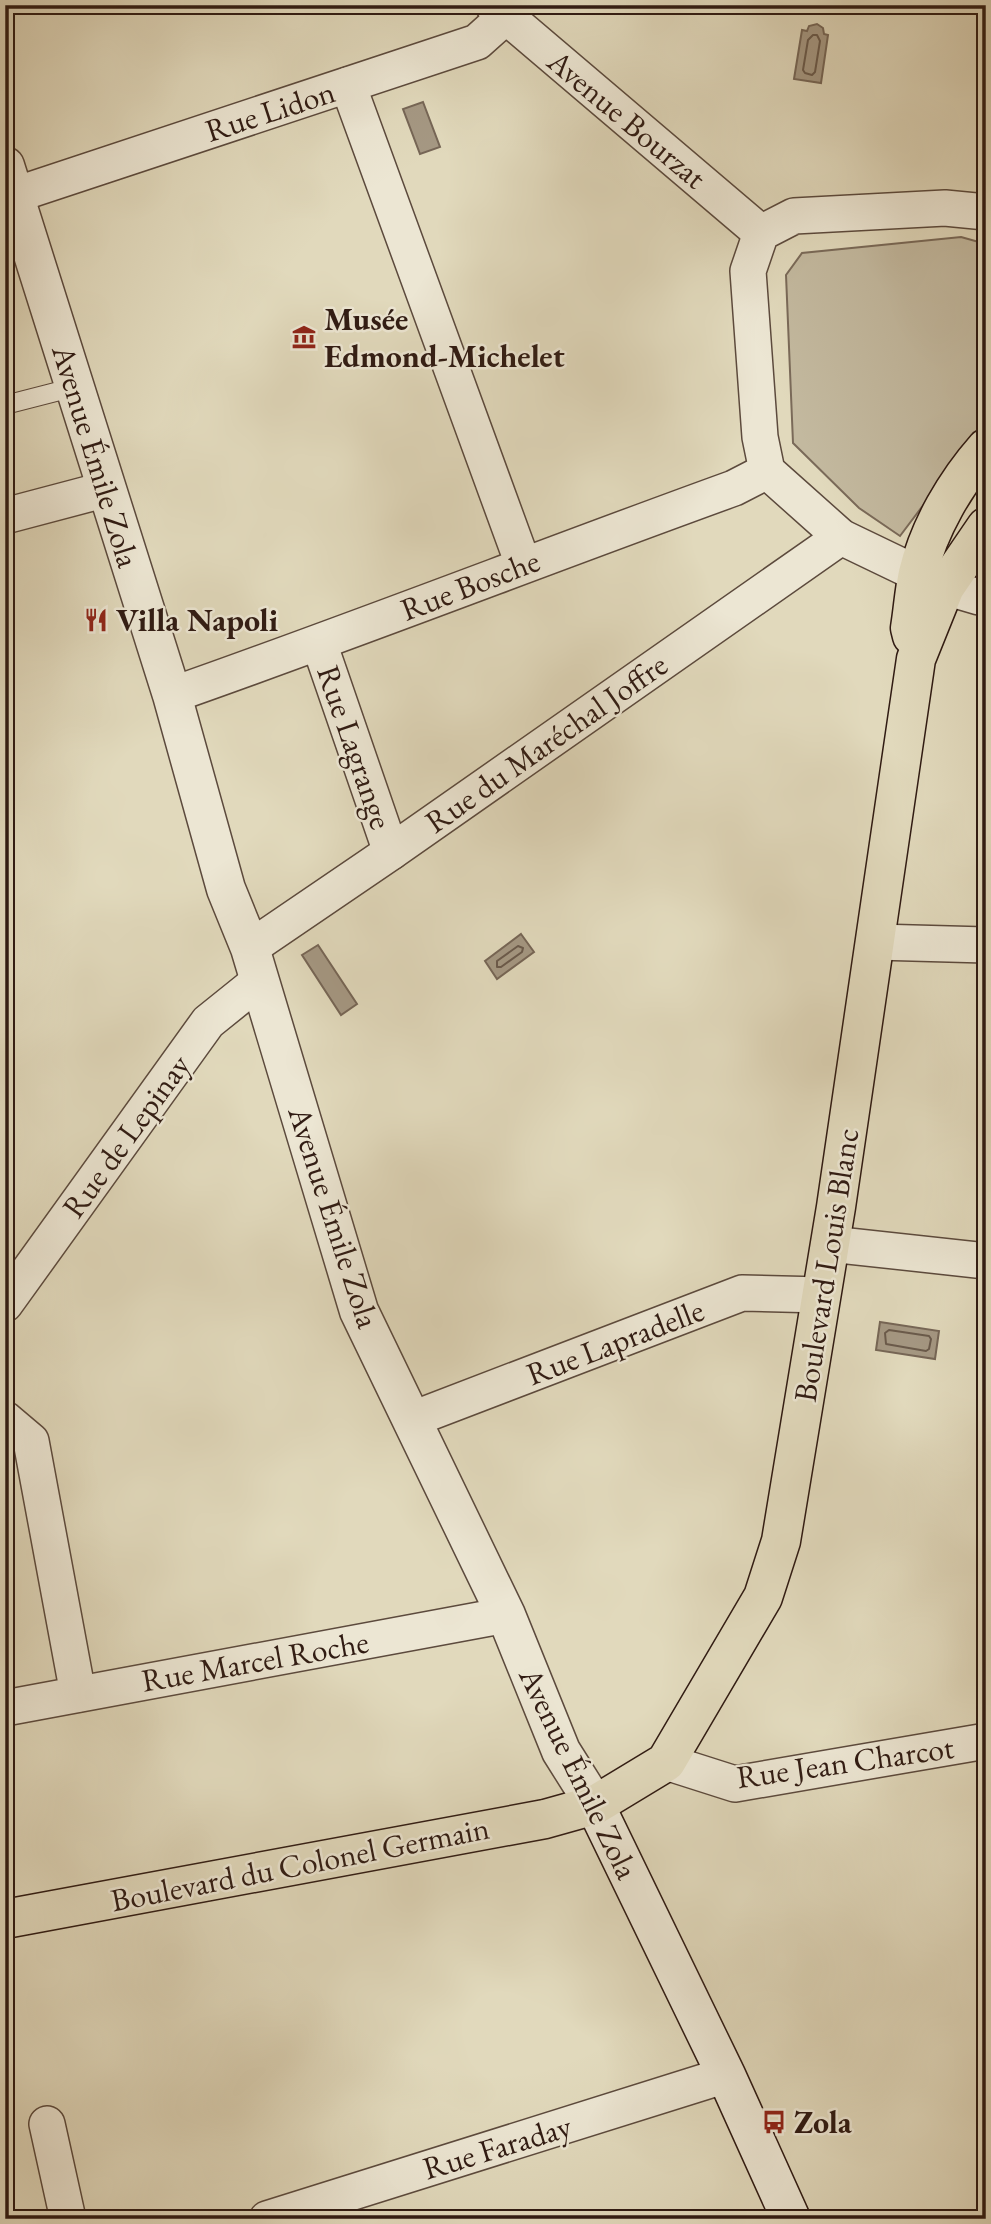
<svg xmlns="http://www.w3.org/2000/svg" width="991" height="2224" viewBox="0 0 991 2224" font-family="'EB Garamond',serif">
  <rect width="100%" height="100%" fill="#e1d9bc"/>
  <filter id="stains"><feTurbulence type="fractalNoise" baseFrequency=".00286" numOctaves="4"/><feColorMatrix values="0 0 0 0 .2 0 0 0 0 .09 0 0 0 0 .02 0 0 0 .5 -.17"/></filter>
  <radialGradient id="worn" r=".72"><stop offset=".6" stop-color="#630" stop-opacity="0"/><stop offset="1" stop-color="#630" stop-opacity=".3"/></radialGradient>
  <polygon fill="#c3b99f" stroke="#7a6a59" stroke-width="2" points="961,237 986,244 986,422 900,536 859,508 793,443 786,275 802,253"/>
  <g fill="#a59883" stroke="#766656" stroke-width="2">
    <polygon points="817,24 823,28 824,34 828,35 821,83 794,79 802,30 807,31 809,26"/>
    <polygon points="423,102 440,147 420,154 403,109"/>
    <polygon points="521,934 534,952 497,979 485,961"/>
    <polygon points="318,945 357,1004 341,1015 302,955"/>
    <polygon points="880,1322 939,1331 935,1359 876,1350"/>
  </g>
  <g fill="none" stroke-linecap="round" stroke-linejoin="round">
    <g stroke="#6a5a4b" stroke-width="2">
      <polygon points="813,35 817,35 820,41 815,72 812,75 805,73 803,70 808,40"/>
      <polygon points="518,946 523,948 522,952 501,967 497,967 497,961"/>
      <polygon points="889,1330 929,1336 931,1339 929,1349 926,1351 886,1344 885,1333"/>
    </g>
    <g stroke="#5c4a3d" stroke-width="20">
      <polyline id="service" points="5,405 75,387"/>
    </g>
    <g stroke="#5c4a3d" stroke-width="38">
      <g id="minor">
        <polyline points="493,5 761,233"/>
        <polyline points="348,85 523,564"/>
        <polyline points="15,195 477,42 506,16 510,5"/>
        <polyline points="986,212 945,208 794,216 761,233 748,271 760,437 767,471 841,537 945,587 979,597 986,597"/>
        <polyline points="5,516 107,489"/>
        <polyline points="319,643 391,852"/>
        <path d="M172,695C360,629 546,556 734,488L767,471"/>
        <polyline points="876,942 986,945"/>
        <polyline points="250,948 391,852 841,537"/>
        <polyline points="830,1244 986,1261"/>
        <polyline points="5,1304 208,1022 259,981"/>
        <polyline points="5,1419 31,1441 78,1694"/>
        <polyline points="413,1419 742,1293 822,1295"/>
        <polyline points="5,1708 506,1615"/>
        <polyline points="666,1762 735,1784 986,1741"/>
        <polyline points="47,2124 68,2219"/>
        <polyline points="267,2219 726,2075"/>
      </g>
    </g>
    <g stroke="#5c4a3d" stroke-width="41">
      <polyline id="tertiary" points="5,166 172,695 226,889 250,948 359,1311 506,1615 561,1751 595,1805"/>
    </g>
    <g stroke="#301b13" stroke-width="41">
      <polyline id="secondary" points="595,1805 726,2075 791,2219"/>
    </g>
    <g stroke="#301b13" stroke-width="41">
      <g id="primary">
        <path d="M912,636L910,628C913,610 914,591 918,573C929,528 955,483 986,448"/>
        <polyline points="5,1919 545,1819 595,1805 666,1762 763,1597 781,1541 836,1207 916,659 945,587 986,527"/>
      </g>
    </g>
    <use href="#service" stroke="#ece6d3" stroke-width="18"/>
    <use href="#minor" stroke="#ece6d3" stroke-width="35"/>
    <use href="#tertiary" stroke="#ece6d3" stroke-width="38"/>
    <use href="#secondary" stroke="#ece6d3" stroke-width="38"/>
    <use href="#primary" stroke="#e1d9bc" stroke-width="38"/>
  </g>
  <defs>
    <g id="museum-bare" transform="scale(1.89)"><path d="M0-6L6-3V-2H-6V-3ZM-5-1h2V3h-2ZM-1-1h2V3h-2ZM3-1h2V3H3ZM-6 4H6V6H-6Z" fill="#8f2418" stroke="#ece6d3" stroke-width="2.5" paint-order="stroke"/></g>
    <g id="restaurant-bare" transform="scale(1.89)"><path d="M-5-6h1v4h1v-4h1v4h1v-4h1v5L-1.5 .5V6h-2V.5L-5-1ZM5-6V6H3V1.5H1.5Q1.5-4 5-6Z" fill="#8f2418" stroke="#ece6d3" stroke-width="2.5" paint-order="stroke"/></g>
    <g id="bus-bare" transform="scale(1.89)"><path d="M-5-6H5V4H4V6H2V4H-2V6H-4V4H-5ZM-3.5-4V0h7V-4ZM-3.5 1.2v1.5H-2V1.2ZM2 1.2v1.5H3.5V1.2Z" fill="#8f2418" stroke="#ece6d3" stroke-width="2.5" paint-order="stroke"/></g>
  </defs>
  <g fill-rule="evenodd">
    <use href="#museum-bare" x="304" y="337"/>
    <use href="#restaurant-bare" x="96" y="620"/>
    <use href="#bus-bare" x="774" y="2122"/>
  </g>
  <g text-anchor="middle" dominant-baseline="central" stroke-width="5" stroke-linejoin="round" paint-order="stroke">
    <g font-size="32" fill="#301b13" stroke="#ece6d3">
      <text transform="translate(270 111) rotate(-18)">Rue Lidon</text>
      <text transform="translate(627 119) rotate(40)">Avenue Bourzat</text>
      <text transform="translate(96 456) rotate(73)">Avenue Émile Zola</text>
      <text transform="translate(470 585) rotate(-21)">Rue Bosche</text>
      <text transform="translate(546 743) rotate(-35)">Rue du Maréchal Joffre</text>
      <text transform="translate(355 747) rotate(71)">Rue Lagrange</text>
      <text transform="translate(126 1136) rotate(-54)">Rue de Lepinay</text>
      <text transform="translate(334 1217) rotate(72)">Avenue Émile Zola</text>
      <text transform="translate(826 1265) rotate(-81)">Boulevard Louis Blanc</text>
      <text transform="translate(615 1342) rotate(-21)">Rue Lapradelle</text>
      <text transform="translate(255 1661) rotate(-10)">Rue Marcel Roche</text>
      <text transform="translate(845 1762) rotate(-8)">Rue Jean Charcot</text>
      <text transform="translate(579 1773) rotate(64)">Avenue Émile Zola</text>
      <text transform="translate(300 1864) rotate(-11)">Boulevard du Colonel Germain</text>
      <text transform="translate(497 2147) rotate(-17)">Rue Faraday</text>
    </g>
    <g font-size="32" font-weight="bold" fill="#301b13" stroke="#ece6d3" text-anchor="start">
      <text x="324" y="319">Musée<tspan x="324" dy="37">Edmond-Michelet</tspan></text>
      <text x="116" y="620">Villa Napoli</text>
      <text x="794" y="2122">Zola</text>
    </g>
  </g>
  <rect width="991" height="2224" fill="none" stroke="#e1d9bc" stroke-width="28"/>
  <rect x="7" y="7" width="977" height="2210" fill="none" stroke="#301b13" stroke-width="3.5"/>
  <rect x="14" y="14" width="963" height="2196" fill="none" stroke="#301b13" stroke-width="2"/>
  <rect width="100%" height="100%" filter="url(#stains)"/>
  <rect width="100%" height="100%" fill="url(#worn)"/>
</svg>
